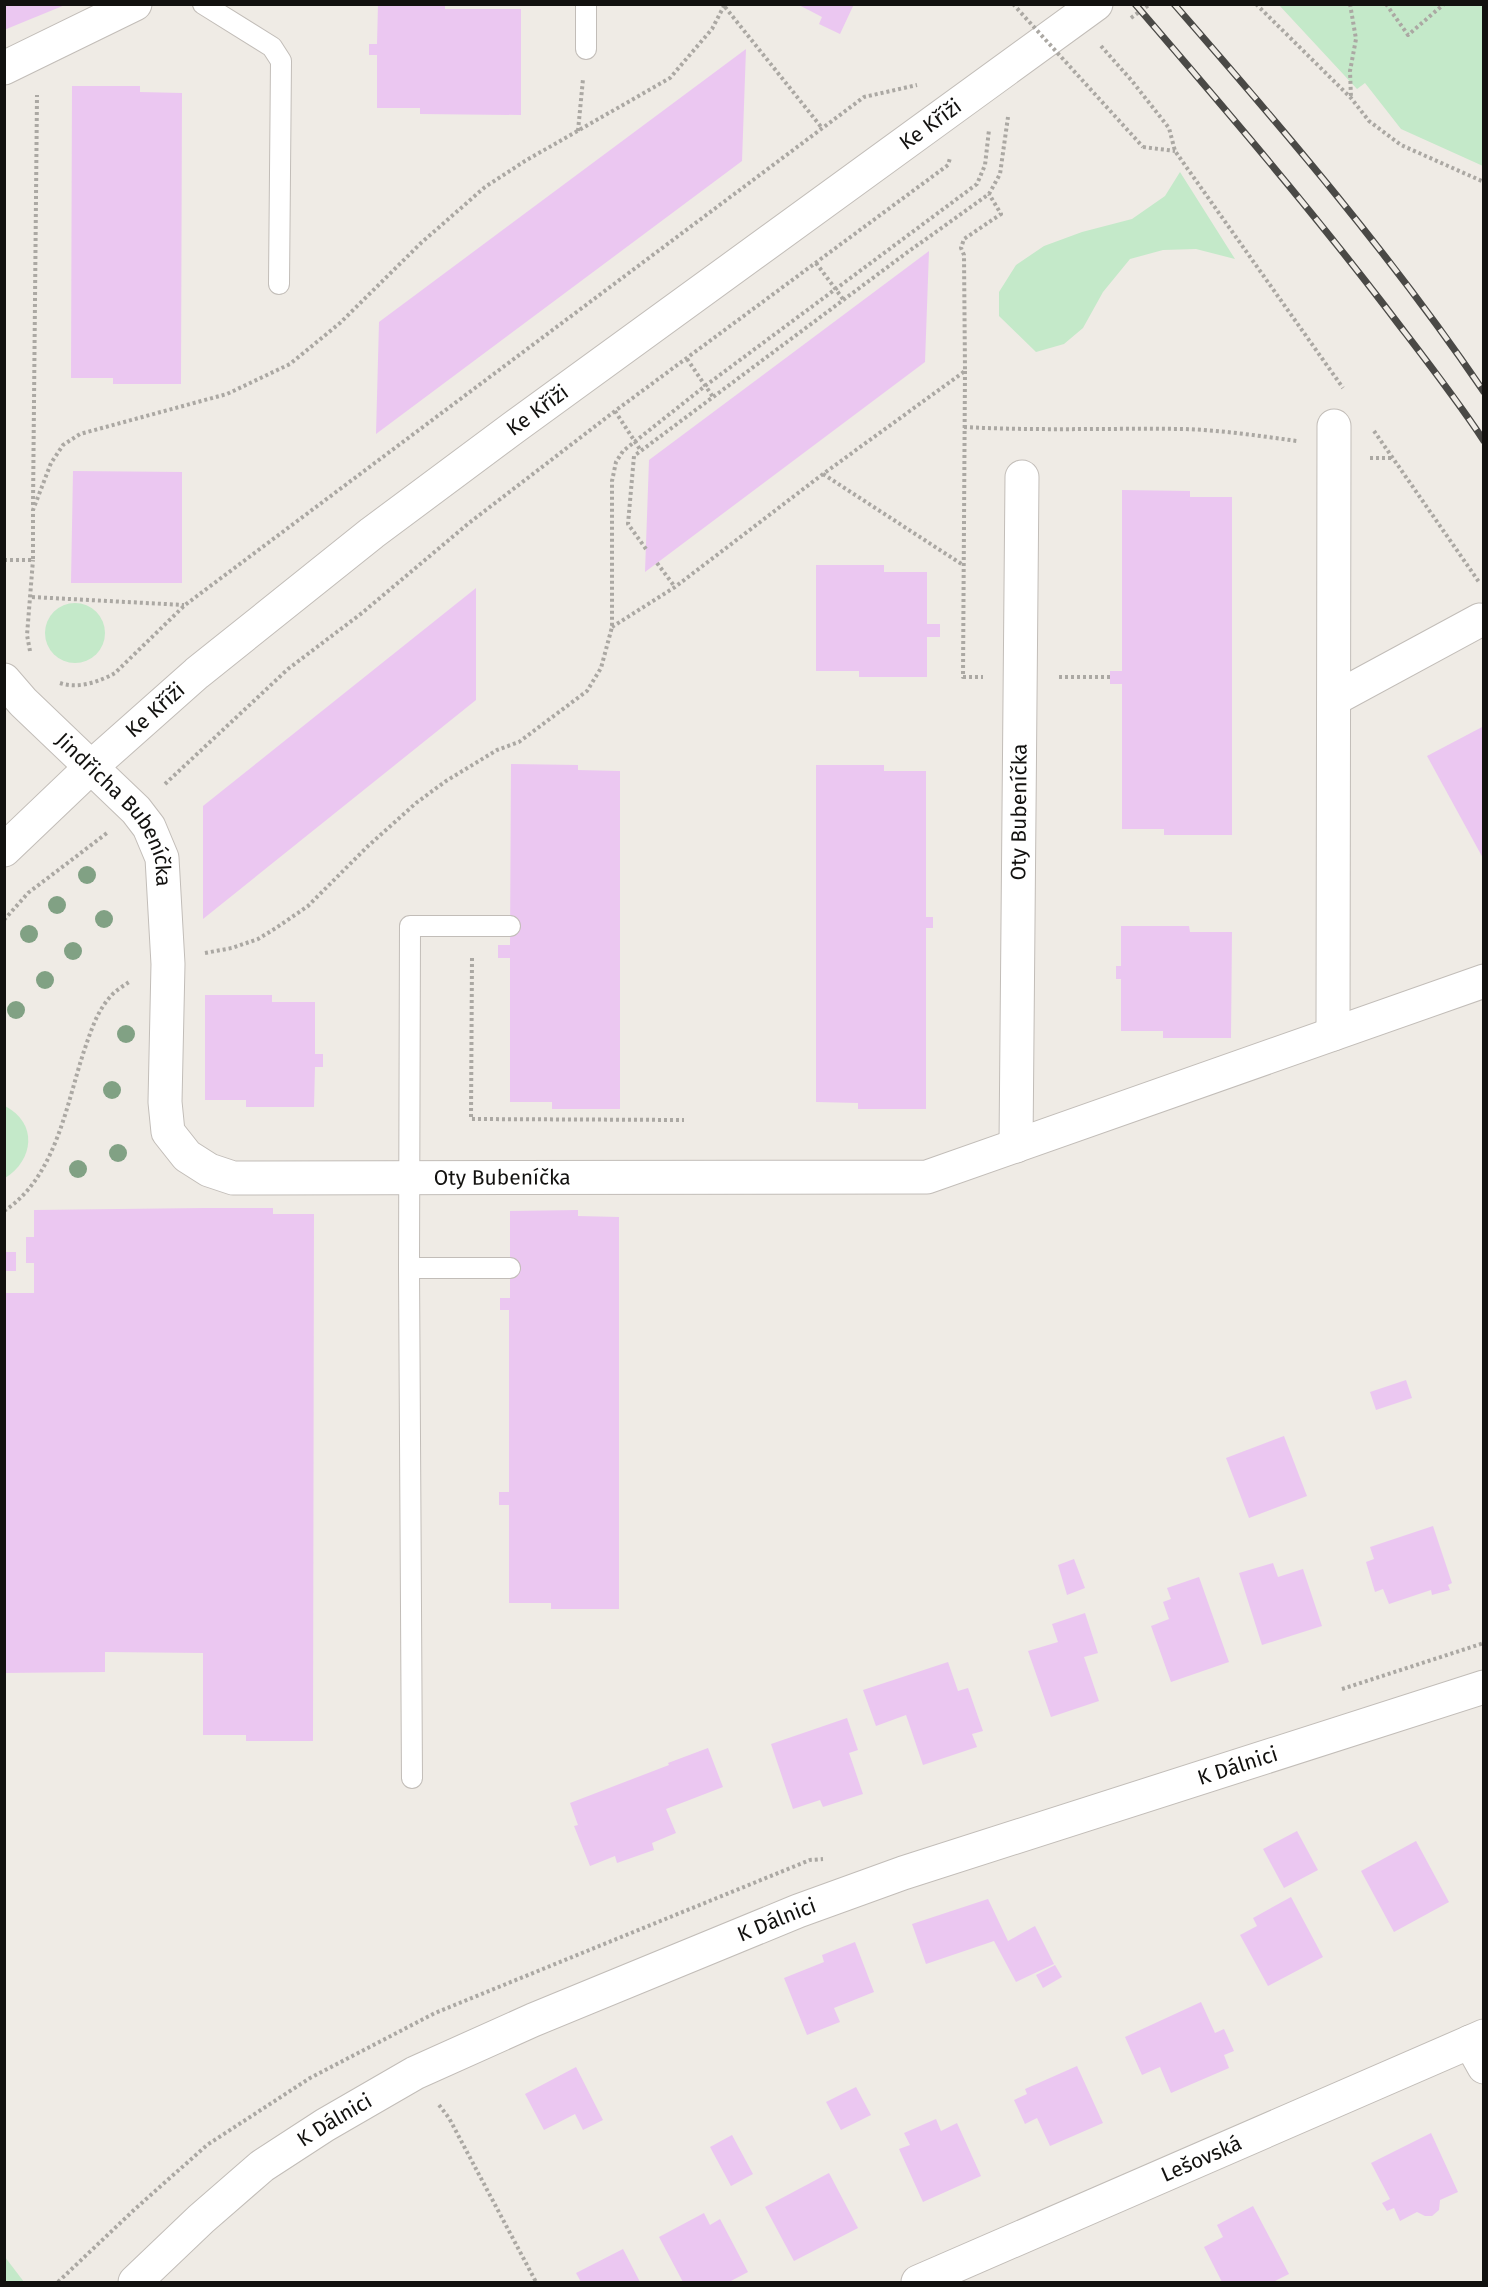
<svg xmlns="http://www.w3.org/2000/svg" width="1488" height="2287" viewBox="0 0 1488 2287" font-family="'Fira Sans',sans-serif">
  <rect width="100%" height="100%" fill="#efebe5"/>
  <g fill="#c4e9c9">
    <polygon points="1279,5 1483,5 1483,166 1401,129 1365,83 1357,89"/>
    <polygon points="1180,172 1235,259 1196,249 1163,250 1130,259 1103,292 1083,328 1064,344 1036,352 999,316 999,292 1016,265 1044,246 1082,232 1132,219 1165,196"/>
    <circle cx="75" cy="633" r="30"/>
    <path d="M5,1106C38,1123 34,1160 5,1178Z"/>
    <polygon points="5,2257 24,2282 5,2282"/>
  </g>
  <g fill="#ebc7f1">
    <polygon points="4,4 65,4 65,5 4,30"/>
    <polygon points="378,4 445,4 445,9 521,9 521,115 420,114 420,108 377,108 377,55 369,55 369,44 377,44"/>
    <polygon points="797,4 854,4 840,34 819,24 822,17"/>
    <polygon points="746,49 742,161 376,434 379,322"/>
    <polygon points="72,86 140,86 140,92 182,93 181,384 113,384 113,378 71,378"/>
    <polygon points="929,251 925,362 645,572 649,460"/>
    <polygon points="73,471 182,472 182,583 71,583"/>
    <polygon points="1122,490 1190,491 1190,497 1232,497 1232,835 1164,835 1164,829 1122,829 1122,684 1110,684 1110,671 1122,671"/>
    <polygon points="816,565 884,565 884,572 927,572 927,624 940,624 940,637 927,637 927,677 859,677 859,671 816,671"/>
    <polygon points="476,588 476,700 203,919 203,806"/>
    <polygon points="1484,726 1484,860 1427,756"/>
    <polygon points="511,764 578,765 578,770 620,771 620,1109 552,1109 552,1102 510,1102 510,958 498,958 498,945 510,945"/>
    <polygon points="816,765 884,765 884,771 926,771 926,917 933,917 933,928 926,928 926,1109 858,1109 858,1103 816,1102"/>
    <polygon points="1121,926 1189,926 1190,932 1232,932 1231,1038 1163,1038 1163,1031 1121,1031 1121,979 1116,979 1116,966 1121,966"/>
    <polygon points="205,995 272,995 272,1002 315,1002 315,1054 323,1054 323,1067 315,1067 314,1107 246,1107 246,1100 205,1100"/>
    <polygon points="204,1208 273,1208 273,1214 314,1214 313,1741 246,1741 246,1735 203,1735 203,1653 105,1652 105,1672 4,1673 4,1293 34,1293 34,1263 26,1263 26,1237 34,1237 34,1210"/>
    <polygon points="578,1210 578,1216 619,1217 619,1609 551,1609 551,1603 509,1603 509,1505 499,1505 499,1492 509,1492 509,1310 500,1310 500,1298 510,1298 510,1211"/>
    <rect x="4" y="1252" width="12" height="19"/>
    <polygon points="1406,1380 1412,1398 1376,1410 1370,1392"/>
    <polygon points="1284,1436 1307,1496 1249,1518 1226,1458"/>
    <polygon points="1433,1526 1452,1583 1448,1585 1450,1590 1432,1595 1431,1590 1389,1604 1383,1589 1375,1592 1366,1562 1374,1559 1370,1547"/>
    <polygon points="1074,1559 1085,1588 1067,1595 1058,1565"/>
    <polygon points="1273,1563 1278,1577 1303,1569 1322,1626 1262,1645 1239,1573"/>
    <polygon points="1199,1577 1229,1662 1171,1682 1151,1626 1169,1619 1163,1602 1171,1599 1167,1588"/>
    <polygon points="1085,1613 1098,1653 1084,1657 1099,1701 1051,1717 1028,1651 1058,1642 1052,1624"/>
    <polygon points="948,1662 958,1691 968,1688 983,1731 972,1734 977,1747 923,1765 906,1715 876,1726 863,1690"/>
    <polygon points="847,1718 858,1750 849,1753 863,1794 823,1807 820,1800 793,1809 771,1744"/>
    <polygon points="708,1748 723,1787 666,1809 676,1833 652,1843 654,1850 617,1863 615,1856 590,1866 574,1826 578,1825 570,1803 669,1765 668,1763"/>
    <polygon points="1297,1831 1318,1870 1284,1888 1263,1849"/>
    <polygon points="1416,1841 1449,1902 1394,1932 1361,1871"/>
    <polygon points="1291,1897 1323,1957 1268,1986 1240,1935 1257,1926 1253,1918"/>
    <polygon points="988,1899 1008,1941 1035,1926 1054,1964 1016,1982 994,1941 926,1964 912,1924"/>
    <polygon points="855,1942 874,1992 834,2008 840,2022 807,2035 784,1978 824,1962 822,1955"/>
    <polygon points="1055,1965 1062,1977 1043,1988 1036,1975"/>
    <polygon points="1201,2002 1215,2033 1224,2029 1234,2051 1224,2055 1229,2068 1171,2093 1160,2067 1142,2075 1125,2037"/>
    <polygon points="1077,2066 1103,2123 1050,2146 1037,2118 1025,2124 1014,2100 1027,2094 1025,2089"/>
    <polygon points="576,2067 603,2120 583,2130 575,2114 544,2130 525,2094"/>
    <polygon points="856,2087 871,2115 841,2130 826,2102"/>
    <polygon points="936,2119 941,2131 957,2123 981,2176 923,2202 899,2149 910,2145 904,2133"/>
    <polygon points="1431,2133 1458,2192 1440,2200 1439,2210 1432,2216 1425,2216 1417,2212 1400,2221 1394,2208 1387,2211 1382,2203 1390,2199 1371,2163"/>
    <polygon points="732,2135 753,2174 731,2186 710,2147"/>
    <polygon points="829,2173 858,2228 794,2261 765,2207"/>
    <polygon points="1253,2206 1289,2274 1273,2282 1222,2282 1204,2247 1223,2237 1217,2225"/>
    <polygon points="704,2213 710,2225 720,2219 748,2272 729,2282 683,2282 659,2237"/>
    <polygon points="623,2249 640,2282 581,2282 576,2273"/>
  </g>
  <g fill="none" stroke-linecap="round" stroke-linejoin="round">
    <g stroke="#c2bdb8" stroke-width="22">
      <g id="service">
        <polyline points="203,4 272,47 281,61 279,284"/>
        <polyline points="586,49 586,4"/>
        <polyline points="409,1268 510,1268"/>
        <polyline points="412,1778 409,1268 410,926 510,926"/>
      </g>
    </g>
    <g stroke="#c2bdb8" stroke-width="35">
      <g id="minor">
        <polyline points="4,68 135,4"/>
        <path id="s1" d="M4,680L23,702L136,810L149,827L162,858L168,964L165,1102L168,1132L187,1156L209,1170L233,1178L927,1177L1484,981"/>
        <polyline points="1334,699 1480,620"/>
        <polyline points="1333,1034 1334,426"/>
        <path id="s2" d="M1016,1146L1022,477"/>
        <polyline points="1470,2042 1484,2067"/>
        <path id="s3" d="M918,2282L1484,2036"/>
      </g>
    </g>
    <g stroke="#c2bdb8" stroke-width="35">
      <g id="tertiary">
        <path id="s4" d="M4,850L91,767L197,673L372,533L513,428L1096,4"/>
        <path id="s5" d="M135,2282L201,2219L262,2166L325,2125L415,2073L533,2020L798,1911L903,1873L1484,1687"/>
      </g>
    </g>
    <g stroke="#aba8a3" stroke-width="4" stroke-dasharray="3 3" stroke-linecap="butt">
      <polyline points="1256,4 1351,98 1369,121 1401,145 1484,182"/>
      <polyline points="1350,4 1356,39 1350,71 1351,98"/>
      <polyline points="1386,4 1408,35 1444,4"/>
      <polyline points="725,7 822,128"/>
      <polyline points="1131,18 1150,4"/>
      <polyline points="1101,46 1132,81 1169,128 1175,151 1343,388"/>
      <polyline points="578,131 583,79"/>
      <polyline points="1143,147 1175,151"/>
      <polyline points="816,263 843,299"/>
      <polyline points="687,359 713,397"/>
      <polyline points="965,371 963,677 983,677"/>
      <polyline points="615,411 641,451"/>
      <path d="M964,427C1037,431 1110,428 1184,429C1221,430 1260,436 1297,441"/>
      <polyline points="1374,431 1479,582"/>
      <polyline points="1370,458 1393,458"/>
      <polyline points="823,474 963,565"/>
      <polyline points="33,505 37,95"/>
      <polyline points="646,549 628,524 634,456 905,254 989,194 1000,174 1008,117"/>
      <polyline points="4,560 33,560 33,510 51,463 63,445 80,434 227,394 290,364 340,323 421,243 485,187 525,161 670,78 712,29 725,4"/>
      <polyline points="657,563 675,587"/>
      <polyline points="32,597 184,605"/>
      <polyline points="612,627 675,587 823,474 965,371 964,255 961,248 964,239 1001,214 989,194"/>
      <polyline points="30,651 27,635 33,560"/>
      <polyline points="1059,677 1110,677"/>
      <path d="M60,683C78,689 99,682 115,673L185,605L864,97L917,85"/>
      <polyline points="165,784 288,669 362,613 469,523 615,411 948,165 950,158"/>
      <polyline points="4,920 28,893 107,833"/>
      <polyline points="205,953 232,948 258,939 276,928 308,906 368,846 416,803 446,781 497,750 519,742 587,691 601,668 612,627 612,481 616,462 623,451 705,386 977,184 985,165 989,130"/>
      <polyline points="472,958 471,1119 684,1120"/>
      <path d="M4,1211C55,1178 66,1107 83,1054C90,1034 96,1012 111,996C115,991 123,986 129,982"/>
      <polyline points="1342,1689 1484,1643"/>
      <polyline points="439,2105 449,2118 536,2282"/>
      <polyline points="58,2282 135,2209 207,2145 310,2078 435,2013 810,1860 823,1859"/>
    </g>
    <use href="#service" stroke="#fff" stroke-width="20"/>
    <use href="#minor" stroke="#fff" stroke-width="33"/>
    <use href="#tertiary" stroke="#fff" stroke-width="33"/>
    <g stroke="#4a4946" stroke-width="7">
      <g id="rail">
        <path d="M1135,4C1220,103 1305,202 1384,305C1418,350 1453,394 1484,441"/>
        <path d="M1174,4C1283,129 1391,255 1484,392"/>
      </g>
    </g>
    <use href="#rail" stroke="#efebe5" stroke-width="4.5" stroke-dasharray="14" stroke-linecap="butt"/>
    <polyline stroke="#aba8a3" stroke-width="4" stroke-dasharray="3 3" stroke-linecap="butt" points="1013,4 1143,147"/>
  </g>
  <g fill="#81a184">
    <circle cx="87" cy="875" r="9"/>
    <circle cx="57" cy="905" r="9"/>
    <circle cx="104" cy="919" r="9"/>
    <circle cx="29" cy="934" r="9"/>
    <circle cx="73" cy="951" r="9"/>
    <circle cx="45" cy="980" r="9"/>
    <circle cx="16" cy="1010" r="9"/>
    <circle cx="126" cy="1034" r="9"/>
    <circle cx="112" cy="1090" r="9"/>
    <circle cx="118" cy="1153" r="9"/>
    <circle cx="78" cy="1169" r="9"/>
  </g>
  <g text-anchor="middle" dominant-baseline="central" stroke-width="6" stroke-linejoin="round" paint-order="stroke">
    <g font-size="21" fill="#12110f" stroke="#efebe5">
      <text stroke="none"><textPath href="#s4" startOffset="1178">Ke Kříži</textPath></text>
      <text stroke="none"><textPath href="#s4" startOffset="692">Ke Kříži</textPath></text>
      <text stroke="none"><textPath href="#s4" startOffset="206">Ke Kříži</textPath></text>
      <text stroke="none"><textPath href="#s2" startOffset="334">Oty Bubeníčka</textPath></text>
      <text stroke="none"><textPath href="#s1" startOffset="174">Jindřicha Bubeníčka</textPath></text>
      <text stroke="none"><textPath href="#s1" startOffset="866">Oty Bubeníčka</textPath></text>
      <text stroke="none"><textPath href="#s5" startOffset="1230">K Dálnici</textPath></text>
      <text stroke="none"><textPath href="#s5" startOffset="744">K Dálnici</textPath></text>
      <text stroke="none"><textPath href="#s5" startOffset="258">K Dálnici</textPath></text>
      <text stroke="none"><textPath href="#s3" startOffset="309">Lešovská</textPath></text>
    </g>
  </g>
  <rect width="1488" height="2287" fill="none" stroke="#12110f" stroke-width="12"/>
</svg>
